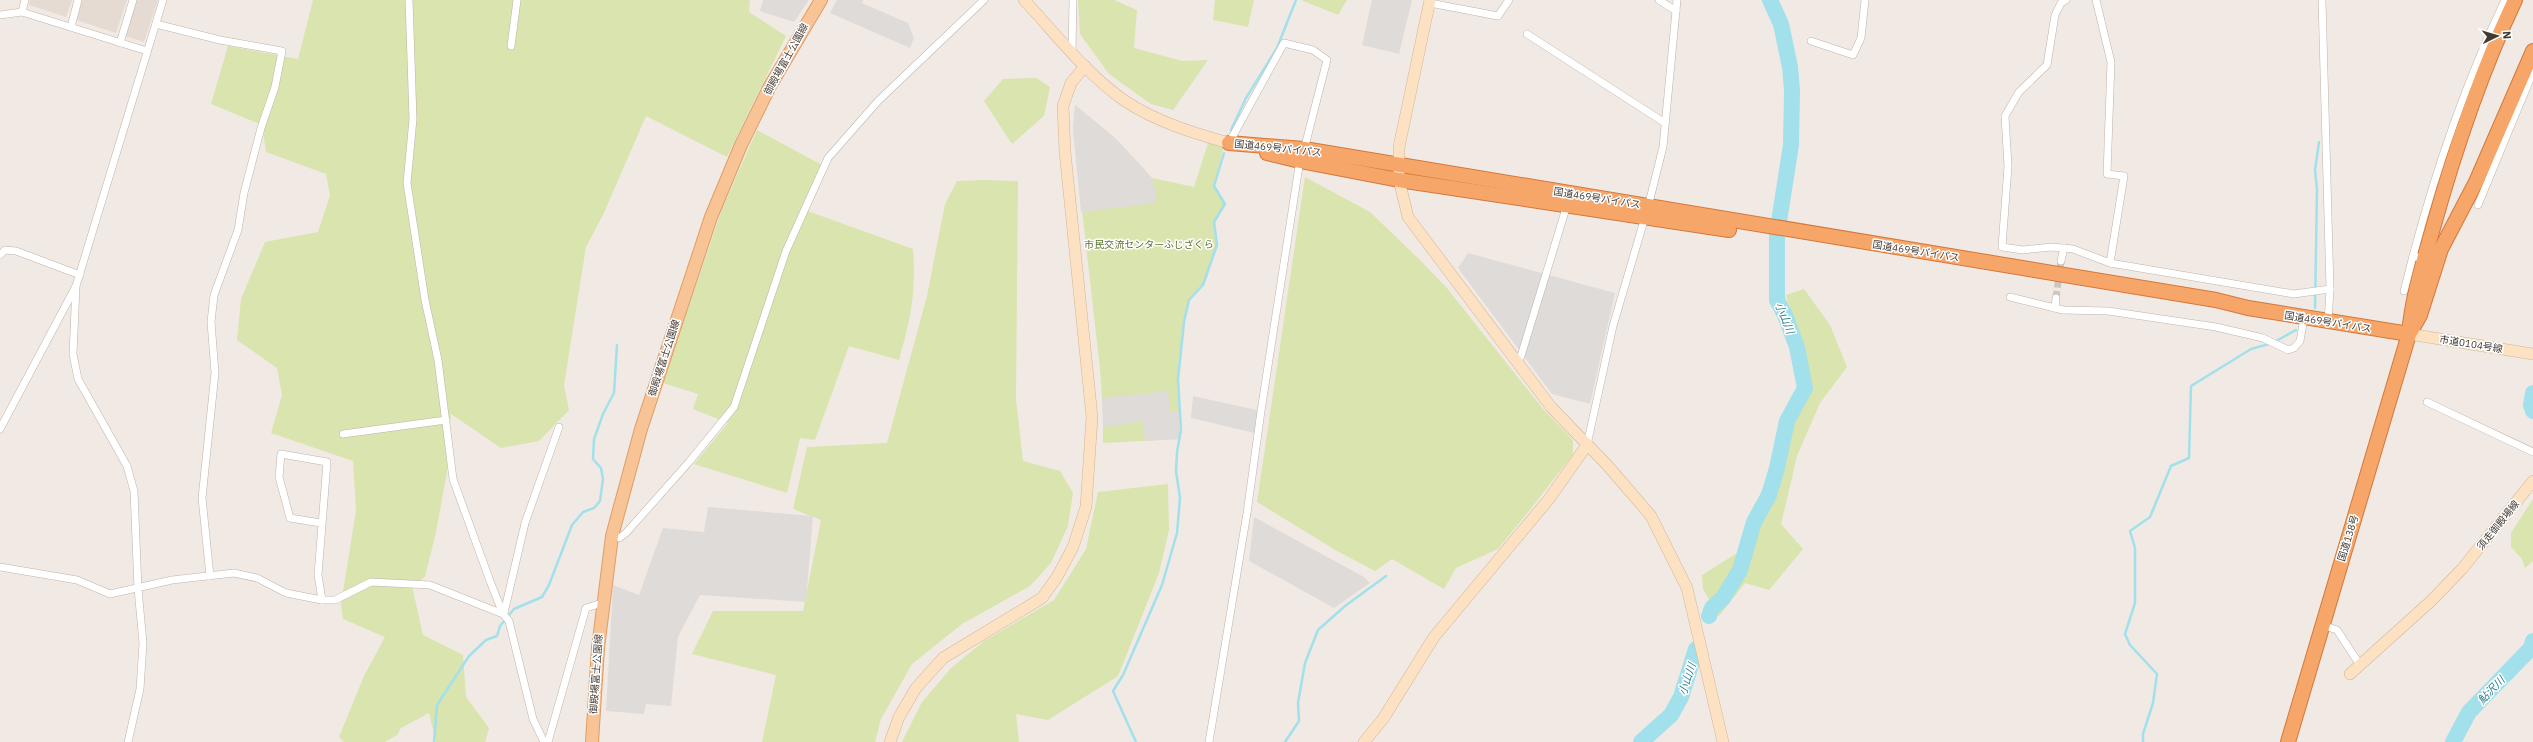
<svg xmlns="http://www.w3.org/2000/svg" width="2533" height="742" viewBox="0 0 2533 742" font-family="'IBM Plex Sans','Noto Sans JP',sans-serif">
  <rect width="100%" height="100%" fill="#f1eae4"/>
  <g fill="#e5dbd2">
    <polygon points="30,0 72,0 66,17 29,5"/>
    <polygon points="82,0 127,0 116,33 76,20"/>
    <polygon points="136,0 158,0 144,42 125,36"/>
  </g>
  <g fill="#d9e4ae">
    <polygon points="313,0 750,0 749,12 786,36 727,157 646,116 603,215 586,247 564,385 569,410 539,441 501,448 451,414 447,472 436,532 425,577 412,586 423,635 463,655 466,697 489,728 485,742 436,742 429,713 401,728 397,735 385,742 344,742 339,737 364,676 385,637 343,619 341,604 356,511 353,461 271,433 282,395 277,368 237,340 241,299 265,242 318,232 330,195 326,174 266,152 262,125 211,104 228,46 298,59"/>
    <polygon points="1078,0 1114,0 1137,10 1134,48 1182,61 1208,60 1173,110 1151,104 1109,74 1080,34"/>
    <polygon points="1215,0 1254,0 1248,27 1213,20"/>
    <polygon points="1301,0 1347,0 1338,15"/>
    <polygon points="1036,78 1050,87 1044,116 1012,144 984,101 1003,79"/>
    <polygon points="1075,105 1115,138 1152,178 1194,187 1208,143 1224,146 1214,186 1225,204 1214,222 1217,245 1203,285 1189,300 1184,322 1178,366 1180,439 1103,443 1103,413 1100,369 1073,130"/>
    <path d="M757,130L822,165L802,209L913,249C916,294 911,317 899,360L849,346L815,440L800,438L787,493L694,464L728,423L693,409L698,394L663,383L722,209Z"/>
    <polygon points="1305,177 1370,212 1420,260 1446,287 1543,409 1573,440 1573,454 1533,506 1498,549 1456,568 1444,589 1392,559 1375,571 1337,551 1257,502"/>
    <polygon points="984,180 1018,181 1016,399 1023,461 1060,471 1073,493 1068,526 1051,563 1030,586 962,624 912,664 881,719 875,742 762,742 776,675 692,654 713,611 803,611 821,520 793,509 807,447 887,443 927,296 945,204 957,181"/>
    <polygon points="1804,289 1830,325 1847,367 1820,403 1797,456 1781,524 1803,549 1769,590 1745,583 1719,616 1703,589 1702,575 1742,550 1755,507 1809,380 1786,295"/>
    <polygon points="1168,484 1169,530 1159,573 1118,676 1048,720 1016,714 1019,742 902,742 922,702 951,668 984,641 1054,600 1086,549 1098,492"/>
    <polygon points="2533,499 2533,561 2525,568 2522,559 2511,547 2511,533"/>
  </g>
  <g fill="#dfdbd9">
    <polygon points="763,0 809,0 794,22 760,11"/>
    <polygon points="837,0 863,0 862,3 908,23 914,38 910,48 830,13"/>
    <polygon points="1372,0 1412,0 1399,54 1362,45"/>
    <polygon points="1075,105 1115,138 1146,171 1154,182 1156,203 1081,212 1073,130"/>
    <polygon points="1468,253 1615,293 1590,404 1552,394 1458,268"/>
    <polygon points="1168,391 1170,411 1179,411 1180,439 1145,441 1142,421 1103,427 1102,398"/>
    <polygon points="1193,396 1261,411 1259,434 1191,418"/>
    <polygon points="708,507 813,516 806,602 700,595 678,637 671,706 646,704 644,714 606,711 613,585 639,595 663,528 704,532"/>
    <polygon points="1254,517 1364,577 1370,583 1334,608 1249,561"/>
  </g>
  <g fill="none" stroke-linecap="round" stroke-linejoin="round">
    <g stroke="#a2e0ec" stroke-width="2.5">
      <polyline points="1231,130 1246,98 1277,48 1296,0"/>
      <polyline points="2315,308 2317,190 2315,170 2319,142"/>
      <polyline points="2276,341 2296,330"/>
      <polyline points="434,742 437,705 469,656 486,640 497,636 500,626 514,609 542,597 549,585 572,525 583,512 594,508 600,501 603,479 601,468 593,459 594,439 603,414 614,393 617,345"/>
      <polyline points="1136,742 1113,691 1123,675 1162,585 1177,533 1180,498 1176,471 1177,452 1181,430 1178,379 1184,322 1189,300 1203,285 1217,245 1214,222 1225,204 1214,186 1224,153"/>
      <polyline points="1285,742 1299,721 1298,703 1305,663 1318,630 1345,606 1386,576"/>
      <polyline points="2143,742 2143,734 2153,703 2157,674 2130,645 2125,634 2135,603 2135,548 2130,531 2150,517 2171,466 2189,458 2191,386 2251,349 2269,344"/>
    </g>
    <g stroke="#a2e0ec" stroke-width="16">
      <polyline points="2533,393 2531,405 2533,411"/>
      <polyline points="1709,616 1712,608 1723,598 1740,570 1754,522 1769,495 1777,468 1787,421 1805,388 1797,347 1785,315 1777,300 1777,234 1791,145 1792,90 1790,67 1781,24 1770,0"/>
      <polyline points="1641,742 1671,715 1681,697 1696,649"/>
      <polyline points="2453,742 2469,712 2531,648 2533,641"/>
    </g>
    <polyline stroke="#cec7c1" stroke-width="7" stroke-dasharray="7 3.5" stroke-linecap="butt" points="2056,298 2061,261"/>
    <g stroke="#bfb3aa" stroke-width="8">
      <g id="street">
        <polyline points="409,0 413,119 407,183 425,300 438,360 453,479 490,581 503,614"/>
        <polyline points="1659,0 1676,11"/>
        <polyline points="2066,0 2061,3 2055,15 2047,65 2019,92 2005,116 2008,166 2002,247 2023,250 2051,247 2073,249 2110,263 2294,294 2330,289"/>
        <polyline points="2096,0 2111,62 2107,174 2124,176 2110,263"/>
        <polyline points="2322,0 2330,289 2328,322"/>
        <polyline points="1430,3 1498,16 1509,0"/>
        <polyline points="22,12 25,0"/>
        <polyline points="0,15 22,12 147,51"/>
        <polyline points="156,24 220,40 282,51 275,87 261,128 244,193 238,230 214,295 211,322 215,373 202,498 210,576"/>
        <polyline points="71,27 78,0"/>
        <polyline points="1527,34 1665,123"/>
        <polyline points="1811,41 1853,55 1861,38 1865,0"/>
        <polyline points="120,43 133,0"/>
        <polyline points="511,46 517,0"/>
        <polyline points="1072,51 1073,0"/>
        <polyline points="1229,143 1284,43 1313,50 1327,60 1304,150"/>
        <polyline points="2478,205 2533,72"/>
        <polyline points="0,255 5,250 16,251 80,275"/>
        <path d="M2424,259L2413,256C2436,169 2466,82 2505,0"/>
        <polyline points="2061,261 2064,248"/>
        <polyline points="76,286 73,354 78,379 127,466 134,491 138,589 143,643 140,689 128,742"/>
        <polyline points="2404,291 2413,256"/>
        <polyline points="2010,297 2063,310 2108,311 2216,327 2263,338 2288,350 2294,348 2300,341 2304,318"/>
        <polyline points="2055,308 2056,298"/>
        <polyline points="1517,361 1521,356 1567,205"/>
        <polyline points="2427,402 2533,452"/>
        <polyline points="0,429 76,286 163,0"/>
        <polyline points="343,434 446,420"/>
        <polyline points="1587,445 1613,326 1648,207 1663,147 1677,0"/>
        <polyline points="321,523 290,518 279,477 281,454 327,462 318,575 322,600"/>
        <polyline points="612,536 619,538 626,533 689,462 734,407 786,251 828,158 878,101 984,0"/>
        <polyline points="0,567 77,580 110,594 172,580 234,573 257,578 286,593 322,600 335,600 371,582 430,585 503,614 509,621 533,719 544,742"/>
        <polyline points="504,613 525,523 559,427"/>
        <polyline points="2322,625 2337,630 2360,665"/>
        <polyline points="548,742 586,608 602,603"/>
        <polyline points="1209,742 1247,513 1261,411 1300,160"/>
      </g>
    </g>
    <g stroke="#d2b598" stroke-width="12">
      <g id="secondary">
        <path d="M1024,0C1056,34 1086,74 1125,101C1157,122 1193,133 1229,143"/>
        <polyline points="1430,0 1399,147 1399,180 1408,217 1551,407 1608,466 1651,516 1687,588 1723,742"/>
        <polyline points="2409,334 2533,354"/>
        <polyline points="2350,674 2431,601 2462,569 2533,481"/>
        <polyline points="890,742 899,717 916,688 943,658 1042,598 1057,577 1073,547 1086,507 1092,417 1065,152 1063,106 1071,83 1085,66"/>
        <polyline points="1364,742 1383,719 1434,637 1549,499 1587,445"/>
      </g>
    </g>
    <g stroke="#dd9d66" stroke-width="14">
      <polyline id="primary" points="592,742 598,648 612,536 641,429 711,217 741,145 770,86 821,0"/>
    </g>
    <g stroke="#d5773a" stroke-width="16">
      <g id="highway">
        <polyline points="1229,143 1304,149 2216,300 2248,308 2409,334"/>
        <polyline points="1267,153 1300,161 1399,180 1729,230"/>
        <polyline points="2411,331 2420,315 2441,249 2476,182 2533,51"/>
        <path d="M2288,742L2409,334C2412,298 2423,263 2433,228C2455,149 2480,74 2515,0"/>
      </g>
    </g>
    <use href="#street" stroke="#fff" stroke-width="7"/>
    <use href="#secondary" stroke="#fce1c3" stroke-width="11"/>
    <use href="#primary" stroke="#f9c495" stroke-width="12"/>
    <use href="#highway" stroke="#f7a669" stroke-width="14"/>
  </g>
  <g text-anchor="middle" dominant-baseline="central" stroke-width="3" stroke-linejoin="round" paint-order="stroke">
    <g font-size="10" fill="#433a34" stroke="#fff">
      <text transform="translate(786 59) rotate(-61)">御殿場富士公園線</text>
      <text transform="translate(1278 148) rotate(6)">国道469号バイパス</text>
      <text transform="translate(1597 198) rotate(9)">国道469号バイパス</text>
      <text transform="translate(1916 251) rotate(9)">国道469号バイパス</text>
      <text transform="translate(2328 322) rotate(9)">国道469号バイパス</text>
      <text transform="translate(2471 344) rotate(9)">市道0104号線</text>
      <text transform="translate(664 358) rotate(-72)">御殿場富士公園線</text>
      <text transform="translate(2498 525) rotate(-51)">須走御殿場線</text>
      <text transform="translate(2348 538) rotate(-73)">国道138号</text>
      <text transform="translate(596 674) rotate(-86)">御殿場富士公園線</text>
    </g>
    <g font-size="10" fill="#56712b" stroke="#fff">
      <text x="1149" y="244">市民交流センターふじざくら</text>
    </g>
    <g font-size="11" font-style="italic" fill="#2e8092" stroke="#fff">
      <text transform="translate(1785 318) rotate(68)">小山川</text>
      <text transform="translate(1687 679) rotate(-72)">小山川</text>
      <text transform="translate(2491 690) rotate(-46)">鮎沢川</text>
    </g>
  </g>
  <g transform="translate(2497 36) rotate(85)" stroke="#ffffff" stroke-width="3" paint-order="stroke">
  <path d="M0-3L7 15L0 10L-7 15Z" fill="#433a34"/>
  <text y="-6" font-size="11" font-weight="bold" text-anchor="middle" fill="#433a34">N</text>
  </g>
</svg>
